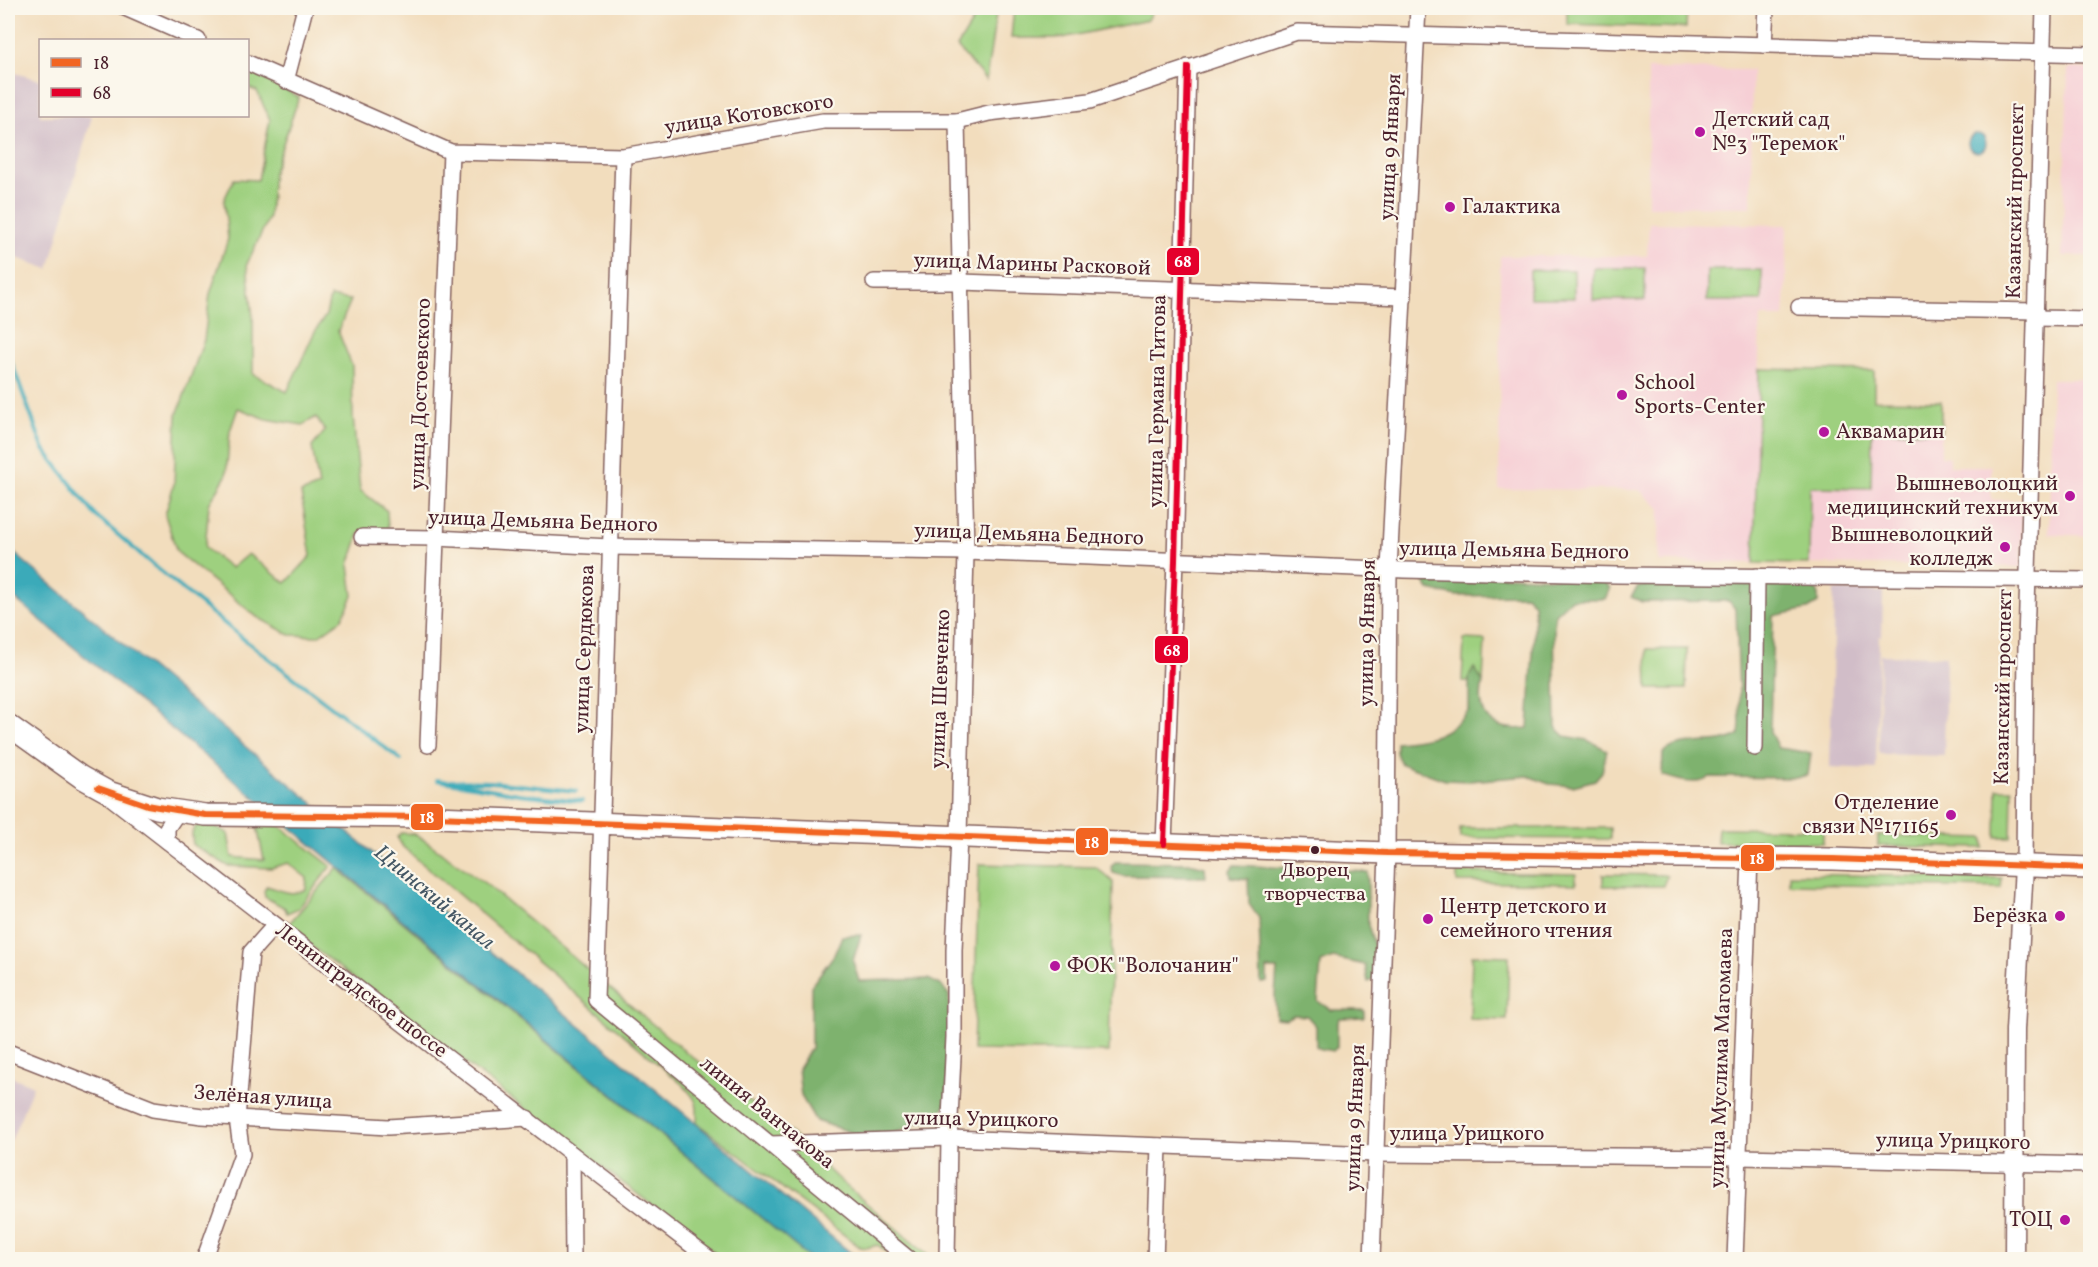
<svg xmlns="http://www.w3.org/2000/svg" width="2098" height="1267" viewBox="0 0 2098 1267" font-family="Vollkorn,serif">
  <rect width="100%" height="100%" fill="#fbf7ec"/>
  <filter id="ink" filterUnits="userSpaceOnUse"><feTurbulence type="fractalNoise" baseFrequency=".0167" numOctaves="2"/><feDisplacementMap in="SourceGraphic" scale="12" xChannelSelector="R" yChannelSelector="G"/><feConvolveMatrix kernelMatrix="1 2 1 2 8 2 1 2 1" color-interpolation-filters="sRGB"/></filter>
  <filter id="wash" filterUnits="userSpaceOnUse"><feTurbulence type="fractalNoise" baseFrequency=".008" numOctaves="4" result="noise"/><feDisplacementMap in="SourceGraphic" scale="24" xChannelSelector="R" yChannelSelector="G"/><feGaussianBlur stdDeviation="1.35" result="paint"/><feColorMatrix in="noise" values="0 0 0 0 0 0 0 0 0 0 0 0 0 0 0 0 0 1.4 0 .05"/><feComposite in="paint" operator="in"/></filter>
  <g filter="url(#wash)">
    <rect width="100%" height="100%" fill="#f2ddbd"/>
    <g fill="#f6cfd5">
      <polygon points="2068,68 2090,69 2090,256 2062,256"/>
      <polygon points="1648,69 1752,70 1751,207 1648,206"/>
      <polygon points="1649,223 1787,225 1786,287 1784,317 1760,317 1754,563 1658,562 1660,508 1639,490 1499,489 1500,256 1647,256"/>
      <polygon points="2052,379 2090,379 2090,536 2049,534"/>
      <polygon points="1872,431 1941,432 1941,456 1949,457 1949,466 1991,466 1991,500 2022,500 2021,567 1809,564 1809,487"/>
    </g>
    <g fill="#d1bdc8">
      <polygon points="8,71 40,80 40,116 92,116 49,269 8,255"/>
      <polygon points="1834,590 1883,592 1882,636 1879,637 1876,769 1830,767"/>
      <polygon points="1880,655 1946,656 1944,756 1879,754"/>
      <polygon points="8,1075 33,1086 11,1141 8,1140"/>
    </g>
    <g fill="#9ed07f" stroke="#747855" stroke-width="1.5" fill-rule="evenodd">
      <polygon points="979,8 997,8 986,80 957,47 972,23"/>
      <polygon points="1014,8 1154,8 1148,20 1062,38 1011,38"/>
      <polygon points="1567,8 1687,8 1686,28 1567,24"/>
      <path d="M248,70L299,97L273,173L269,217L247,264L253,318V374L287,392L314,333L326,315L330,297L351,300L338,331L352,366L353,416L360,490L387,511L388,530L360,532L349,565L353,596L342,619L318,636L290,635L257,617L177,552L165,515L174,484L177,415L204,340L210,294L228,239L224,200L234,179L258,180L270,120L257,91L248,88ZM238,408L266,419L303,425L316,417L325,431L312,447L319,486L301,493L311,556L286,583L248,554L231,568L205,548L209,504L226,476L230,431Z"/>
      <rect x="1593" y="268" width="52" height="32"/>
      <rect x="1530" y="270" width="44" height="28"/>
      <rect x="1707" y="270" width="55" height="31"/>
      <polygon points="1759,369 1874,371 1874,400 1941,401 1941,432 1872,431 1871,488 1810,487 1809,564 1754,563"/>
      <polygon points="1464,639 1485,640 1483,682 1462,681"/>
      <polygon points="1647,649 1687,649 1686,689 1648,689"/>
      <polygon points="1997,789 2012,789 2011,837 1996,837"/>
      <path d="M256,822L277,824L331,866L299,908L287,913L285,908L265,897L264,891L267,886C279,890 294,897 306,889L307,878L288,863L271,868L228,866L193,845C192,836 190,831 198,824L213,826L228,833L232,857L264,860Z"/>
      <polygon points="1460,828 1610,828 1610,839 1460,838"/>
      <polygon points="1718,828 1823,829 1823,843 1717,842"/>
      <path d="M401,833L414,834L424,840L486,884L681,1048L792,1134L838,1179L932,1259H895L878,1245L866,1248L860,1247L697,1123C698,1102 697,1100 683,1085L403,847L397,837Z"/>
      <polygon points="1878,835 1984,838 1984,848 1878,846"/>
      <polygon points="979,864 1096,867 1113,882 1109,1052 973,1050"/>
      <polygon points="337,868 811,1259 723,1259 286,927"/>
      <polygon points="1457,872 1576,874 1576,884 1457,882"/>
      <polygon points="1603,874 1667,875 1663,886 1603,886"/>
      <polygon points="1789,874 2002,878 2001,888 1789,884"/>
      <polygon points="1472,955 1509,956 1507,1020 1470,1019"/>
    </g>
    <g fill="#7eb26e" stroke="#64684c" stroke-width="1.5">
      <path d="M1432,573L1602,580L1610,588L1605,599H1571L1555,614L1554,625L1556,727L1565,736L1587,740L1607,750L1602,772L1595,780L1573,786L1549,784L1528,776L1469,781L1445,780L1401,764L1396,753V742C1430,739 1446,737 1469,710V677L1474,668L1483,682C1475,719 1494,732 1528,728L1534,637V604L1526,595L1456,596L1429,590L1423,580Z"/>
      <path d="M1660,583L1809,584L1818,592V603L1808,609L1773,616L1770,732L1778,748L1811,753L1808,775L1796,778L1710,777C1698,787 1676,780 1662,775L1663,753C1684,736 1715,748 1739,735L1740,724L1736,610L1729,601L1642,602L1631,597L1638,587Z"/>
      <polygon points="1115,862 1190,863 1205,867 1206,877 1124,876 1113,873 1111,867"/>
      <polygon points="1234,865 1368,872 1368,925 1376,952 1375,979 1368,982 1365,965 1333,958 1321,963 1318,1001 1331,1010 1364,1010 1364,1017 1340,1018 1337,1025 1337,1047 1333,1051 1321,1049 1316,1046 1316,1026 1307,1016 1293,1015 1286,1019 1276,1018 1275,994 1277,969 1267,969 1267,982 1261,983 1259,918 1249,904 1248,879 1231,877 1230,870"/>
      <polygon points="861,935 853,961 859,981 928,979 941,985 949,995 947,1102 935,1121 919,1122 895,1133 856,1134 816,1121 801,1096 798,1069 811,1048 811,986 834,955 842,936"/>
    </g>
    <g fill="#3baab9" stroke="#426472" stroke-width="1.5">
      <circle cx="1977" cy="143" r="9"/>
      <polygon points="8,548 858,1259 811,1259 8,593"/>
    </g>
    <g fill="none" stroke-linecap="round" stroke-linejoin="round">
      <g stroke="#3baab9" stroke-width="4">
        <polyline points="8,353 43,448 95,515 153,565 246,641 401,760"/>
        <polyline points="437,780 519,794 582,801"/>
        <polyline points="451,781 491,782 576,791"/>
      </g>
    </g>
  </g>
  <g filter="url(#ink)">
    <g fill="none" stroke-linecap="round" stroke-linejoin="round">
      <g stroke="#85625e" stroke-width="18">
        <g id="minor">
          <polyline points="125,8 198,40"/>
          <polyline points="1764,45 1766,8"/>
          <polyline points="248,63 451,152 623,156 823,121 957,121 989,113 1090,101 1297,32 2090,54"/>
          <polyline points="286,81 305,8"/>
          <polyline points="623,156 596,1000 910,1260"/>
          <polyline points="874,282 961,282 1404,297"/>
          <polyline points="1799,307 2036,311"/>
          <polyline points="2036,318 2090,319"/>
          <polyline points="362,537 436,538 609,547 966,552 1404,570 1617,575 2090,580"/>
          <polyline points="428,745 451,152"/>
          <polyline points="1755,748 1757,576"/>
          <polyline points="110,797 572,1154 711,1260"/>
          <polyline points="167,841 167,828 178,812"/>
          <polyline points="1164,844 1175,561 1188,67"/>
          <polyline points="2024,866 2026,643 2044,8"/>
          <polyline points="8,1052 153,1109 202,1116 388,1127 527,1118"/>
          <polyline points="771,1144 949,1138 1376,1154 1739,1157 2090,1165"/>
          <polyline points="572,1154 573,1260"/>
          <polyline points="204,1260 242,1154 237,1119 251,952 275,925"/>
          <polyline points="947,1260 949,1138 954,1037 954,950 959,837 966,552 957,121"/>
          <polyline points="1155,1260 1159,1146"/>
          <polyline points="1372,1260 1387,853 1389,569 1418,8"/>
          <polyline points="1735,1260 1750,858"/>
        </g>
      </g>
      <g stroke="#85625e" stroke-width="21">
        <polyline id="major" points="2014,1260 2015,1030 2024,866"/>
      </g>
      <g stroke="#85625e" stroke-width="24">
        <polyline id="highway" points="8,725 81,777 108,792 157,808 205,815 435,817 1387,853 1833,859 2090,868"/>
      </g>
      <use href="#minor" stroke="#fff" stroke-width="15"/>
      <use href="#major" stroke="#fff" stroke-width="18"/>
      <use href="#highway" stroke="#fff" stroke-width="21"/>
      <g stroke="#fbf7ec" stroke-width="10">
        <polyline id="bus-1" points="98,788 147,805 205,815 435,817 1387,853 1833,859 2090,868"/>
      </g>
      <g stroke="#fbf7ec" stroke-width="10">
        <polyline id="bus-2" points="1164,844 1175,561 1188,67"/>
      </g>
      <use href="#bus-1" stroke="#f26522" stroke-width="6"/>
      <use href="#bus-2" stroke="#e4002b" stroke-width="6"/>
    </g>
  </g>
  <g fill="#b5179e" stroke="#fbf7ec" stroke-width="2">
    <circle cx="1700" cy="132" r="6"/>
    <circle cx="1450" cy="207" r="6"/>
    <circle cx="1622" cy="395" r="6"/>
    <circle cx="1824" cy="432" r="6"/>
    <circle cx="2070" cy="496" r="6"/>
    <circle cx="2005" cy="547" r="6"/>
    <circle cx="1951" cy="815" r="6"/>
    <circle cx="2060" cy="916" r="6"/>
    <circle cx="1428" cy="919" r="6"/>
    <circle cx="1055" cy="966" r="6"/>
    <circle cx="2065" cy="1220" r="6"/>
  </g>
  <circle fill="#4a1f2b" stroke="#fbf7ec" stroke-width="2" cx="1315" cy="850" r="5"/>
  <g text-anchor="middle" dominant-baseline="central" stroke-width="4.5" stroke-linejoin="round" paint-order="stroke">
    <g font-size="20" fill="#4a1f2b" stroke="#fbf7ec">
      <text x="1315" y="871">Дворец<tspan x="1315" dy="24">творчества</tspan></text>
    </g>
    <g font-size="21" fill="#4a1f2b" stroke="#fbf7ec">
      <text transform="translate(749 115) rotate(-9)">улица Котовского</text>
      <text transform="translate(1391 147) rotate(-87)">улица 9 Января</text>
      <text transform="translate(2016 201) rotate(-89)">Казанский проспект</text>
      <text transform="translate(1032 265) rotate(2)">улица Марины Расковой</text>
      <text transform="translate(421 394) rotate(-88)">улица Достоевского</text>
      <text transform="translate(1158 401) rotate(-89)">улица Германа Титова</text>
      <text transform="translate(543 522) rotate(2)">улица Демьяна Бедного</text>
      <text transform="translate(1029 535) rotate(2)">улица Демьяна Бедного</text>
      <text transform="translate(1514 551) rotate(1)">улица Демьяна Бедного</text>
      <text transform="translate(1368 633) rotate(-89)">улица 9 Января</text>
      <text transform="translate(585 649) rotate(-88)">улица Сердюкова</text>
      <text transform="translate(2004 687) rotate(-89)">Казанский проспект</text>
      <text transform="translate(941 689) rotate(-88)">улица Шевченко</text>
      <text transform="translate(361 991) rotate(37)">Ленинградское шоссе</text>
      <text transform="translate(1722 1058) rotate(-88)">улица Муслима Магомаева</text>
      <text transform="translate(263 1098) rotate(4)">Зелёная улица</text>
      <text transform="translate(767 1113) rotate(39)">линия Ванчакова</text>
      <text transform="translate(1356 1118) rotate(-88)">улица 9 Января</text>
      <text transform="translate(981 1120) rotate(1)">улица Урицкого</text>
      <text x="1467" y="1134">улица Урицкого</text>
      <text transform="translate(1953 1142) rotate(1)">улица Урицкого</text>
    </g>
    <g font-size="21" fill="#4a1f2b" stroke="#fbf7ec" text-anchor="start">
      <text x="1712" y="120">Детский сад<tspan x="1712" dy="24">№3 "Теремок"</tspan></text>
      <text x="1462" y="207">Галактика</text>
      <text x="1634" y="383">School<tspan x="1634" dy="24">Sports-Center</tspan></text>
      <text x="1836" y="432">Аквамарин</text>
      <text x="2058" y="484" text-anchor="end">Вышневолоцкий<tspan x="2058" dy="24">медицинский техникум</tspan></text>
      <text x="1993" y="535" text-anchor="end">Вышневолоцкий<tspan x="1993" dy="24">колледж</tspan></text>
      <text x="1939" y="803" text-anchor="end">Отделение<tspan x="1939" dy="24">связи №171165</tspan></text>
      <text x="1440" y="907">Центр детского и<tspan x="1440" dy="24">семейного чтения</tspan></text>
      <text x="2048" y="916" text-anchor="end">Берёзка</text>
      <text x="1067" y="966">ФОК "Волочанин"</text>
      <text x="2053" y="1220" text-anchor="end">ТОЦ</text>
    </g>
    <g font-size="22" font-style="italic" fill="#445764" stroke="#fbf7ec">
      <text transform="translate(434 898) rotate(40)">Цнинский канал</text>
    </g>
  </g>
  <g stroke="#fbf7ec" stroke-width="2">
    <rect x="1166" y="247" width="34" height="29" rx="6" fill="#e4002b"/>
    <rect x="1154" y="635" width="35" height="29" rx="6" fill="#e4002b"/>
    <rect x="410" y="803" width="34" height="28" rx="6" fill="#f26522"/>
    <rect x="1075" y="827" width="34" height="29" rx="6" fill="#f26522"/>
    <rect x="1740" y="844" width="35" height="28" rx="6" fill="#f26522"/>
  </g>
  <g font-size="16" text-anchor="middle" font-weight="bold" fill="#fff">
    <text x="1183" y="267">68</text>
    <text x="1172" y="656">68</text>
    <text x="427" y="823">18</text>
    <text x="1092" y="848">18</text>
    <text x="1757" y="864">18</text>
  </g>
  <rect width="2098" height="1267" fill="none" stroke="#fbf7ec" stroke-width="30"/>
  <rect x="39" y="39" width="210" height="78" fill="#fbf7ec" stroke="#b4a19f" stroke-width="1.5"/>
  <rect x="51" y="58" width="30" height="9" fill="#f26522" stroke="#b4a19f" stroke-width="1.5"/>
  <text x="93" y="69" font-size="18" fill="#4a1f2b">18</text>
  <rect x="51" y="88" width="30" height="9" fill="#e4002b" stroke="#b4a19f" stroke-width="1.5"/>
  <text x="93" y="99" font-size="18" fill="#4a1f2b">68</text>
</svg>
